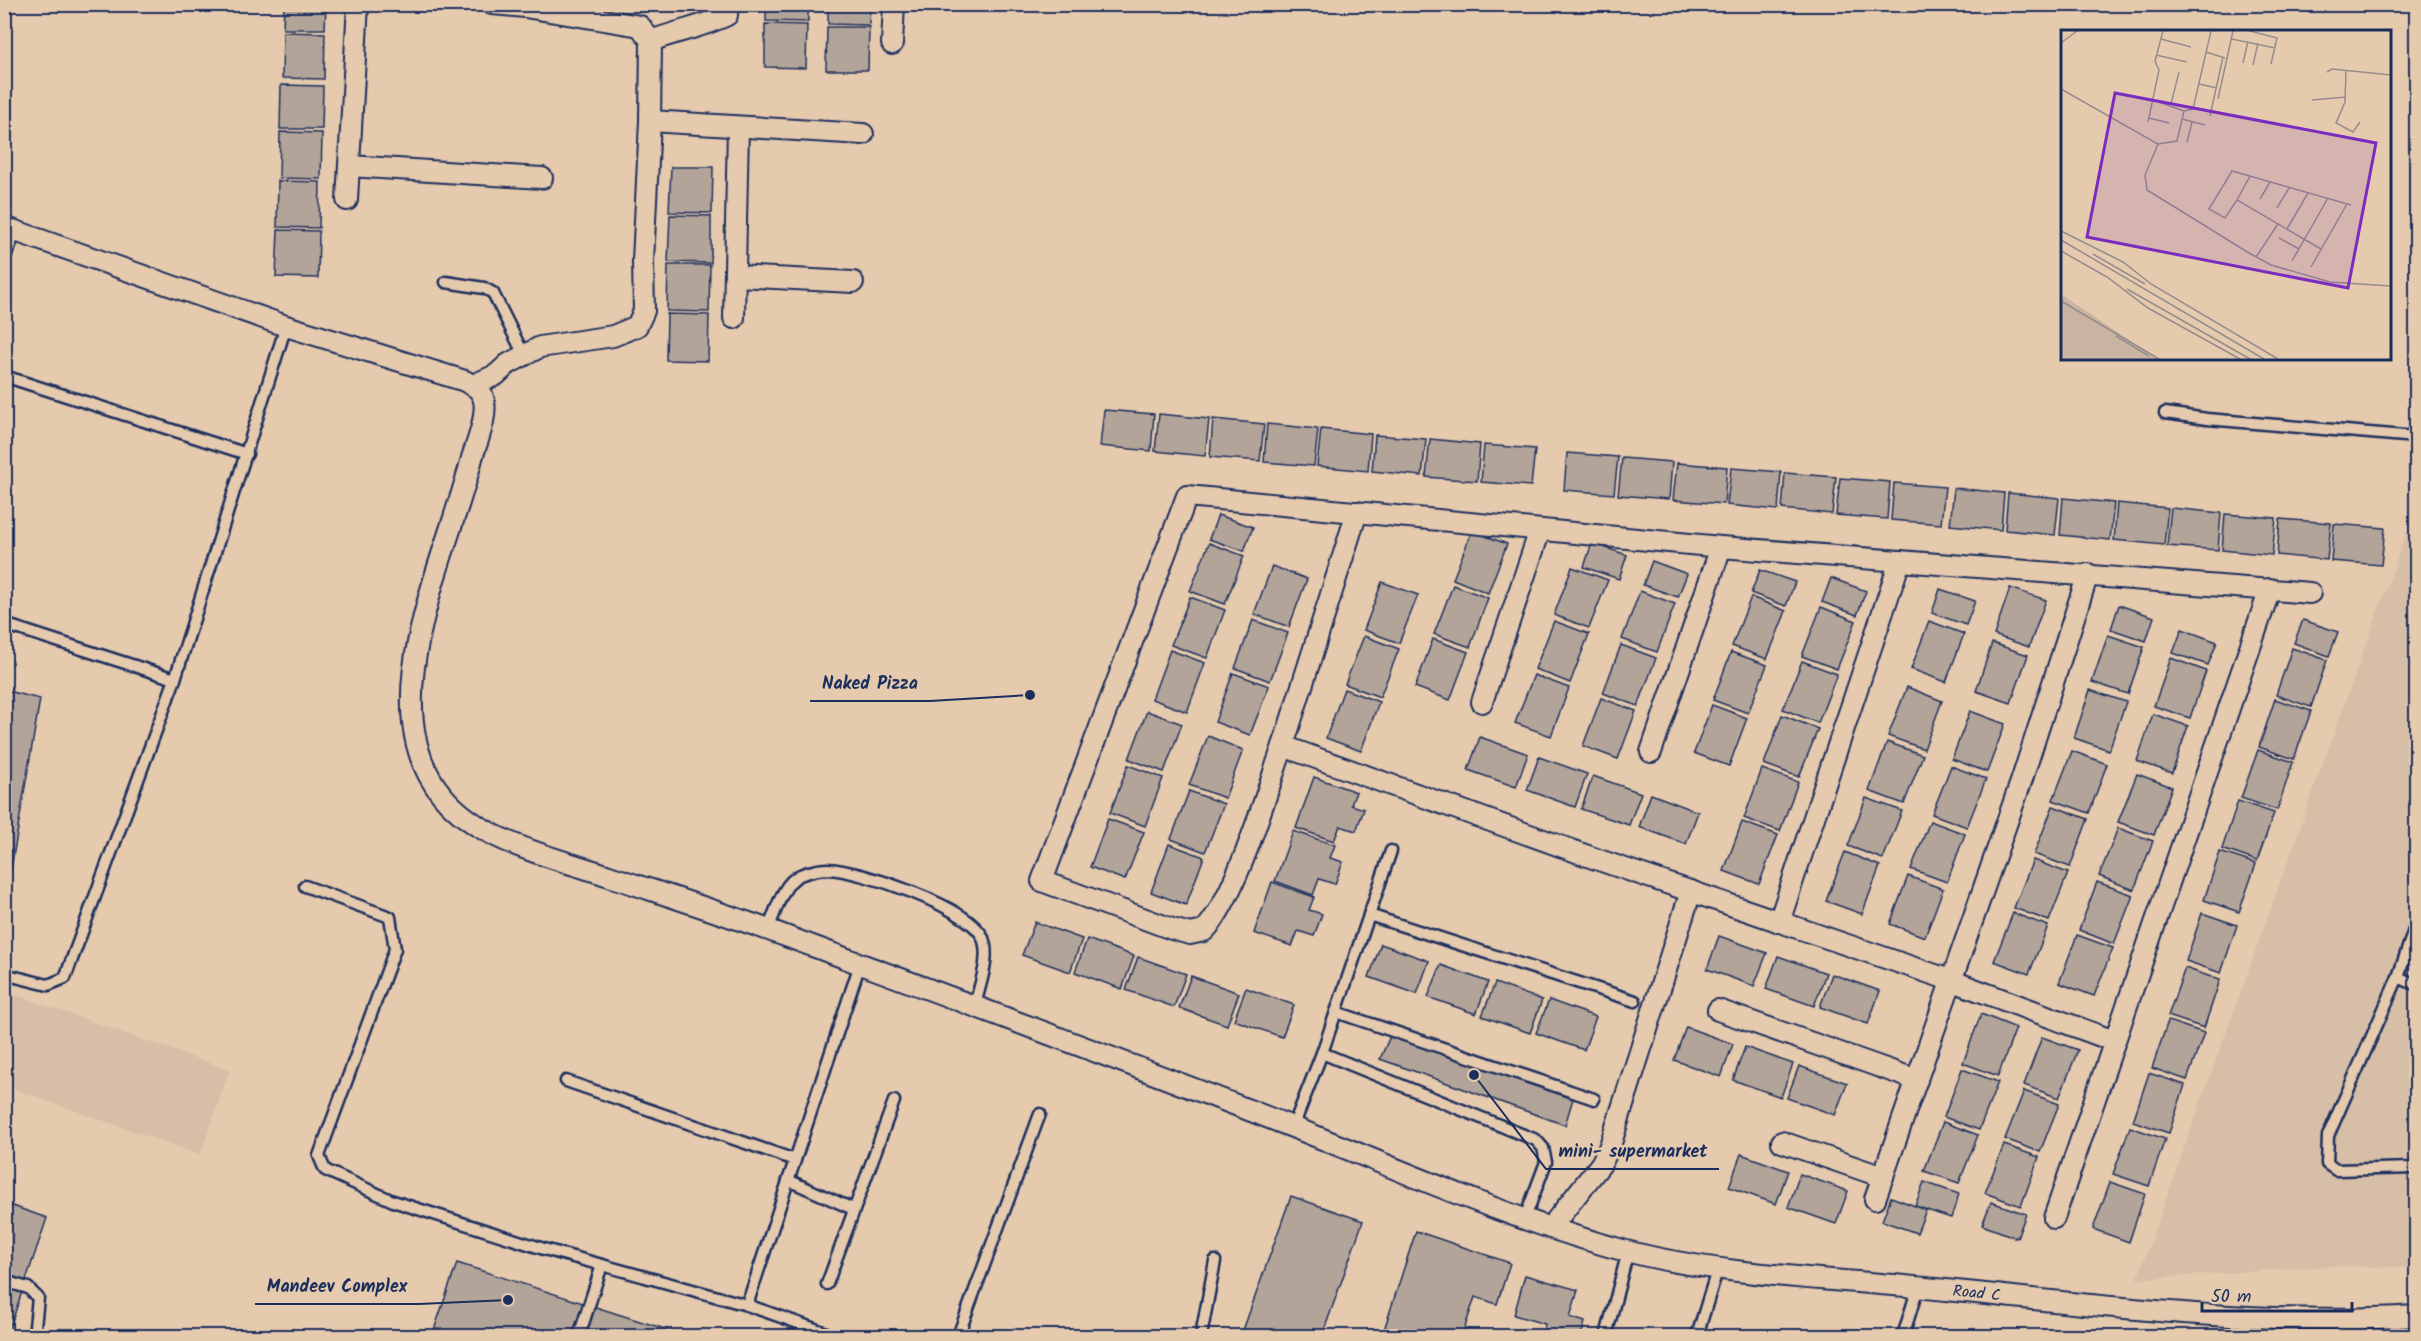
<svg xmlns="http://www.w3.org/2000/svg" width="2421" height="1341" viewBox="0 0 2421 1341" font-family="Kalam,sans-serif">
  <rect width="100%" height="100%" fill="#e6caad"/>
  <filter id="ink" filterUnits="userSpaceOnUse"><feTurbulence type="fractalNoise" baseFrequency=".0167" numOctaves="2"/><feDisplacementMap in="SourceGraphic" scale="12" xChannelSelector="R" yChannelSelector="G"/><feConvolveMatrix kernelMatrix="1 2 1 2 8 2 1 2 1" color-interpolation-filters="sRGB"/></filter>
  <g filter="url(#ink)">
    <g fill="#d7bfa7">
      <polygon points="2413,514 2416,514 2416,1268 2334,1266 2137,1279"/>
      <polygon points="5,991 230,1070 200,1155 5,1086"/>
    </g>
    <g fill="#b3a499" stroke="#1b2f5e" stroke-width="1.5">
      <polygon points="284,4 326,4 325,29 283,29"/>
      <polygon points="766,4 808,4 808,22 766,21"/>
      <polygon points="828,4 870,4 869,25 828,24"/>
      <polygon points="765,24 807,25 806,68 765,67"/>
      <polygon points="827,27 869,27 868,70 826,70"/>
      <polygon points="283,32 325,33 324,79 282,78"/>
      <polygon points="281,85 323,86 322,129 280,129"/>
      <polygon points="280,132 322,133 321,179 279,178"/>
      <polygon points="671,167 713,167 712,213 669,212"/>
      <polygon points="278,181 320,182 319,228 277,227"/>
      <polygon points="670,215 711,216 711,263 668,262"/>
      <polygon points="278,230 319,231 318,278 276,277"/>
      <polygon points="668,265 710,265 709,312 667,311"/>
      <polygon points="667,314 709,315 708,361 666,360"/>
      <polygon points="1104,410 1154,414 1151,451 1100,446"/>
      <polygon points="1159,414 1209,419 1205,456 1155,451"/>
      <polygon points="1213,419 1264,424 1260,461 1210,457"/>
      <polygon points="1267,424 1318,429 1314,466 1264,462"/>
      <polygon points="1321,429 1371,434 1368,471 1317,466"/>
      <polygon points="1375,435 1426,439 1422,476 1372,471"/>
      <polygon points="1430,439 1480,444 1477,481 1426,477"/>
      <polygon points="1484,445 1535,449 1531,486 1481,482"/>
      <polygon points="1567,453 1618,457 1614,494 1564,490"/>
      <polygon points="1622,458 1672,462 1669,499 1618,495"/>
      <polygon points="1677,463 1727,467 1724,504 1673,500"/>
      <polygon points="1731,468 1781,472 1778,510 1727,505"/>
      <polygon points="1785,473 1836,477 1832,514 1782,509"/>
      <polygon points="1840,478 1890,482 1887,519 1836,515"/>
      <polygon points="1894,483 1945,487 1941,524 1891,520"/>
      <polygon points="1954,488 2004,493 2001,530 1950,525"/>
      <polygon points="2008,493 2059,498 2055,535 2005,530"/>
      <polygon points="2063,498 2114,503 2110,540 2060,535"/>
      <polygon points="2117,503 2168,508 2164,545 2114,540"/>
      <polygon points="2171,508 2221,513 2218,550 2167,546"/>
      <polygon points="2225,514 2276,518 2272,555 2222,550"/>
      <polygon points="1218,515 1253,527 1244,551 1209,539"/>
      <polygon points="2280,519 2331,523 2327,560 2277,555"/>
      <polygon points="2334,524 2385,528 2381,565 2331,561"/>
      <polygon points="1472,531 1507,544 1488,593 1453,579"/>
      <polygon points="1209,543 1244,556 1225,604 1190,591"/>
      <polygon points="1592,543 1627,555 1619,579 1584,567"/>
      <polygon points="1652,561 1687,574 1678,597 1643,585"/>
      <polygon points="1272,566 1307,579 1289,627 1254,614"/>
      <polygon points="1572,567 1608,580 1589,628 1554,615"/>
      <polygon points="1760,570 1795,582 1786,606 1751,593"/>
      <polygon points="1831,578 1866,591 1857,615 1822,602"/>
      <polygon points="1382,582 1418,595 1399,643 1364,630"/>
      <polygon points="1453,585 1488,598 1470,647 1434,634"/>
      <polygon points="2010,588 2046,600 2029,647 1994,635"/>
      <polygon points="1940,589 1975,601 1966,625 1932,613"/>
      <polygon points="1640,591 1675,604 1657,652 1622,639"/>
      <polygon points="1190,597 1225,610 1207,658 1171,645"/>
      <polygon points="1751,597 1786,611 1767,659 1732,646"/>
      <polygon points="2119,605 2154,617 2146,641 2111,629"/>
      <polygon points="1821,607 1856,621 1837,669 1802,656"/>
      <polygon points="1253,620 1288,633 1270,681 1235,668"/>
      <polygon points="2303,620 2338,632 2329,656 2294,643"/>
      <polygon points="1554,621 1589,634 1570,683 1535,669"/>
      <polygon points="1929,621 1964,634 1946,682 1911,669"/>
      <polygon points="2182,629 2217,642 2208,665 2173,653"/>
      <polygon points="2108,635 2144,647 2128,694 2092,682"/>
      <polygon points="1364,636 1399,649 1380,697 1345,684"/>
      <polygon points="1433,639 1468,652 1450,700 1415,687"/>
      <polygon points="1992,643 2028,655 2011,703 1976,691"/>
      <polygon points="1621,645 1656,658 1638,706 1603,693"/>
      <polygon points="2292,648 2327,660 2311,707 2276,695"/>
      <polygon points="1170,650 1205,663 1187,712 1152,699"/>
      <polygon points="1731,652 1767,665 1748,713 1713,700"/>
      <polygon points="2171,658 2206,671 2190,718 2154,706"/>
      <polygon points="1802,661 1837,674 1818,723 1783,709"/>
      <polygon points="1233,673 1269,686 1250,735 1215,722"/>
      <polygon points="1534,675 1569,688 1551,736 1515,723"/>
      <polygon points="1907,687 1942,701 1924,749 1888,736"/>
      <polygon points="1344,689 1379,702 1361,751 1326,738"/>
      <polygon points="4,690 40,699 4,910"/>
      <polygon points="2090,690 2126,702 2109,750 2074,738"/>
      <polygon points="1601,698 1636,711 1618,759 1583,746"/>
      <polygon points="2275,699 2311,711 2294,759 2259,747"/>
      <polygon points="1712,705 1747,718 1729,766 1694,753"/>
      <polygon points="1147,711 1182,724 1164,772 1129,759"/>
      <polygon points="1970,711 2005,724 1987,772 1952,759"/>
      <polygon points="2153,714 2188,726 2172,773 2137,761"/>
      <polygon points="1782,715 1818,729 1799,777 1764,764"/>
      <polygon points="1208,736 1243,750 1225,798 1189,785"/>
      <polygon points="1480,737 1528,754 1516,787 1468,770"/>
      <polygon points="1887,742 1923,755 1904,804 1869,791"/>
      <polygon points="2258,750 2293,762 2277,810 2241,798"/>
      <polygon points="2072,751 2107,764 2089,813 2053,800"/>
      <polygon points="1539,757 1587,774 1575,807 1527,790"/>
      <polygon points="1128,765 1163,778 1145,826 1110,813"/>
      <polygon points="1951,766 1986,779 1967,827 1932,814"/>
      <polygon points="1762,769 1798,782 1780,831 1744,818"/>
      <polygon points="2137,774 2172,787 2154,835 2118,822"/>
      <polygon points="1593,776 1641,793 1629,825 1581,809"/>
      <polygon points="1314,777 1356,792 1351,805 1364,809 1356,831 1340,826 1334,841 1296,828"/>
      <polygon points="1189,791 1224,804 1205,852 1171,839"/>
      <polygon points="1651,794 1698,812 1686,844 1639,827"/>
      <polygon points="1866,798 1902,811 1883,859 1848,846"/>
      <polygon points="2238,801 2274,813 2257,861 2222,849"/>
      <polygon points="2053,806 2088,819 2070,867 2034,854"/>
      <polygon points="1108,819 1144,832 1125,880 1090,867"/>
      <polygon points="1930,821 1965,834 1947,882 1911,869"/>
      <polygon points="1742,822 1778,835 1759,884 1724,871"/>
      <polygon points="2118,828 2153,841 2134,890 2099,876"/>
      <polygon points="1293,831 1335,845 1330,858 1343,862 1335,884 1319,879 1313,895 1275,881"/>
      <polygon points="1169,844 1204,857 1186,905 1151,892"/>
      <polygon points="1845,852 1880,866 1862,914 1826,901"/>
      <polygon points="2220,852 2256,864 2239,912 2204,900"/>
      <polygon points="2033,860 2068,873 2049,921 2014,908"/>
      <polygon points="1908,876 1943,889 1925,937 1890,924"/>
      <polygon points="1272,882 1314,897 1309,910 1322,914 1314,936 1298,931 1292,946 1254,933"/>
      <polygon points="2097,882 2133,895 2114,944 2079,930"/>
      <polygon points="2013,913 2048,926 2029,974 1994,961"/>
      <polygon points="2202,913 2237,925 2221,973 2186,961"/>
      <polygon points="1035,922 1082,939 1070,972 1022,955"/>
      <polygon points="2077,935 2113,948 2094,996 2059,983"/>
      <polygon points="1719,936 1767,953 1754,986 1707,969"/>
      <polygon points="1087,939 1134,956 1122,989 1075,972"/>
      <polygon points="1381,944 1429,961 1417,994 1369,977"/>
      <polygon points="1778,956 1826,973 1814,1006 1766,989"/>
      <polygon points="1138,957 1186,974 1174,1007 1126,990"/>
      <polygon points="1441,965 1488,982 1476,1014 1428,997"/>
      <polygon points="2185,968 2220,980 2204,1028 2168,1016"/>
      <polygon points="1832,974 1880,991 1868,1024 1820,1007"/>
      <polygon points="1191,976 1239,993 1227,1025 1179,1008"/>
      <polygon points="1495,983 1542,1000 1530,1033 1482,1016"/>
      <polygon points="1246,988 1294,1005 1282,1037 1234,1020"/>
      <polygon points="1549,1000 1596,1017 1584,1050 1536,1033"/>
      <polygon points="1981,1014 2016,1028 1998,1076 1963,1063"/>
      <polygon points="2168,1021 2204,1033 2187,1080 2152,1068"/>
      <polygon points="1686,1027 1733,1044 1721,1077 1674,1060"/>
      <polygon points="1391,1034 1575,1092 1565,1125 1380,1059"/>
      <polygon points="2042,1037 2078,1050 2059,1098 2024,1085"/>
      <polygon points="1745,1047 1793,1064 1781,1097 1733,1080"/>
      <polygon points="1799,1066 1847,1083 1835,1115 1787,1098"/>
      <polygon points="1962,1069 1998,1082 1979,1130 1944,1117"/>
      <polygon points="2149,1073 2185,1085 2169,1133 2133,1121"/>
      <polygon points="2024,1091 2059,1104 2040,1152 2005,1139"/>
      <polygon points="1943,1122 1978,1135 1959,1183 1924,1171"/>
      <polygon points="2130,1127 2165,1139 2149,1186 2113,1174"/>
      <polygon points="2004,1145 2039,1157 2021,1206 1985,1193"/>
      <polygon points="1741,1154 1788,1171 1776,1204 1729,1187"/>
      <polygon points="1800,1174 1848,1191 1836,1224 1788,1207"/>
      <polygon points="1924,1182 1959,1194 1951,1218 1915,1206"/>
      <polygon points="2110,1182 2145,1194 2129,1242 2093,1229"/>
      <polygon points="1291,1196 1363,1221 1322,1336 1241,1336"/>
      <polygon points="1891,1197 1926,1210 1917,1233 1882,1221"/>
      <polygon points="1991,1202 2026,1214 2017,1238 1982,1225"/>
      <polygon points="4,1203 47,1218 7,1336 4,1336"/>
      <polygon points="1416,1231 1510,1263 1497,1304 1475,1297 1462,1336 1382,1336"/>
      <polygon points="457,1263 687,1336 432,1336"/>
      <polygon points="1525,1275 1578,1290 1570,1317 1585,1322 1581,1336 1542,1336 1545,1324 1514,1315"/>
    </g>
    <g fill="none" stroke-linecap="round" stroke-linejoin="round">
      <g stroke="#1b2f5e" stroke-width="15">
        <g id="lane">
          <polyline points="4,259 16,231"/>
          <polyline points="446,282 484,288 493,293 525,357"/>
          <polyline points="4,376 247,454"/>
          <polyline points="2165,413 2207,419 2416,437"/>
          <polyline points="4,624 175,679"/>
          <polyline points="305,886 390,917 395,949 319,1156 325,1170 393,1201 544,1249 747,1305 835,1336"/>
          <polyline points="1369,915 1635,1001"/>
          <polyline points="2416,924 2398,977 2328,1136 2327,1164 2336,1170 2416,1168"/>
          <path d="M768,929C776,912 782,883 800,875C807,872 820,869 827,869C860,870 970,907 983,938C991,958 979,986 975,1006"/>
          <polyline points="4,974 48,985 65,978 68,970 175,679 286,326"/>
          <polyline points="2398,977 2416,985"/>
          <polyline points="1336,1012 1594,1099"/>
          <polyline points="1322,1053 1536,1140 1543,1148 1546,1162 1525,1218"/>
          <polyline points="566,1081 795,1160"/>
          <polyline points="1293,1127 1322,1053 1391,851"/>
          <polyline points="788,1180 853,1209"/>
          <polyline points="4,1281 28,1288 38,1298 34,1336"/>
          <polyline points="827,1284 894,1101"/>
          <polyline points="747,1305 860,964"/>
          <polyline points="579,1336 602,1265"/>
          <polyline points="958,1336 1040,1114"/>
          <polyline points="1201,1336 1215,1261"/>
          <polyline points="1606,1336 1628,1251"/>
          <polyline points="1697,1336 1718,1267"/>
          <polyline points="1903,1336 1918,1287"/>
        </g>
      </g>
      <g stroke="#1b2f5e" stroke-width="24">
        <g id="street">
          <path d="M651,41C677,31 703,27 727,15L728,4"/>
          <polyline points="892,44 894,4"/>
          <polyline points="650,121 863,134"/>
          <polyline points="349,166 542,178"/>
          <polyline points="347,200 358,4"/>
          <path id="s1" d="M4,227L286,326L465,381C473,386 479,387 483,397C489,413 477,442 472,458C448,555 369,707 442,795C481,843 553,857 609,876C669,896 729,915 788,937C958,1000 1127,1062 1295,1128C1404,1171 1513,1221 1626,1251C1723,1276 1827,1278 1926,1288C2089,1304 2253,1327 2416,1316"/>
          <polyline points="736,276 853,282"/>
          <polyline points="734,318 738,128"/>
          <polyline points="473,385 496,375 508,364 540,347 613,336 637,326 644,311 643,261 650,121 651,41 640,26 525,7 492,4"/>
          <polyline points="1357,512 1283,746 1596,859 1950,980 2114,1041"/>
          <polyline points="1482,702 1540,530"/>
          <path d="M1283,746C1266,793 1236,898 1204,931L1190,934L1172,929L1042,881L1187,496L1721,547L2310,593"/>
          <polyline points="1651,752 1721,547"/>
          <polyline points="1779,922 1900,561"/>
          <polyline points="1718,1010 1917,1080"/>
          <polyline points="1782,1142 1883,1177"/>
          <polyline points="1875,1199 2022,779 2088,574"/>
          <polyline points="2054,1218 2270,589"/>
          <polyline points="1551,1227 1601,1164 1610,1146 1691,891"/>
        </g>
      </g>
      <use href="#lane" stroke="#e6caad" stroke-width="10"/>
      <use href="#street" stroke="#e6caad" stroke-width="20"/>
    </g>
  </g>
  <g text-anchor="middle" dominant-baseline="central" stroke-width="5" stroke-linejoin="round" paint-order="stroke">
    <g font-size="16" fill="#1b2f5e" stroke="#e6caad">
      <text stroke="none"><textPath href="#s1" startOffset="2552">Road C</textPath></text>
    </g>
  </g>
  <g transform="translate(2061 30)">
    <rect width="330" height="330" fill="#e6caad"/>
    <path d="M0,264L96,329H0Z" fill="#c9b3a1"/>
    <path fill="none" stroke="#958c8d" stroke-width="1.5" d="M189,1L216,8L210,34M100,9L130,17M171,9L214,18M0,13L16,1M145,22L164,28M95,25L126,32M182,33L187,11M192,35L197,13M285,40L284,72L275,93L292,102L299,92M266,42L271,39L330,45M138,54L156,58M0,59L97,114L84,145L86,160L188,223L210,235L269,252L330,256M157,69L172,1M92,70L123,81L116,111L97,114M251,70L285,67M110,74L118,42M123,81L132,79L150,1M149,86L162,27M88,88L108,93M121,89L144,95M87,92L98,40L94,31L102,1M126,112L131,92M189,146L176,170L260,219M199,169L209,152M176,170L164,188L148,179L171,141L290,175M216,178L228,158M226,199L247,163M0,201L62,232L90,254L217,329M218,208L238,219M0,210L203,329M0,221L46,247L87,278L179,329M32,224L84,254M195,227L217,194M231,231L267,168M250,237L286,174M66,259L189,329M0,271L98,329M55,306L88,326"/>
    <path fill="#7b2cbf" fill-opacity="0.15" stroke="#7b2cbf" stroke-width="3" d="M54,63L315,113L287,258L26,207Z"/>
    <rect width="330" height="330" fill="none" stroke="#1b2f5e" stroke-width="3"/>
  </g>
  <path fill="none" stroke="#1b2f5e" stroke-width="2" d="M1030 695L930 701H810M1474 1075L1546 1169H1719M508 1300L419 1304H255"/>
  <g fill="#1b2f5e" stroke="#e6caad" stroke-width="2">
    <circle cx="1030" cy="695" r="6"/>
    <circle cx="1474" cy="1075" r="6"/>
    <circle cx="508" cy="1300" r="6"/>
  </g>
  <g font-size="18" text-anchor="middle" font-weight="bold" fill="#1b2f5e" stroke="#e6caad" stroke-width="5" stroke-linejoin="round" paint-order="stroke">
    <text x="870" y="689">Naked Pizza</text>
    <text x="1633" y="1157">mini- supermarket</text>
    <text x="337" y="1292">Mandeev Complex</text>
  </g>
  <rect width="2421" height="1341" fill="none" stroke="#e6caad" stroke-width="24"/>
  <rect x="12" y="12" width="2397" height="1317" fill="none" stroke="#1b2f5e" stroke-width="2" filter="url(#ink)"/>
  <path d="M2202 1302v9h150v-9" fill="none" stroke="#1b2f5e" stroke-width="3"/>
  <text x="2211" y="1302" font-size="18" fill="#1b2f5e" stroke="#e6caad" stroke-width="4.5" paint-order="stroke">50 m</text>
</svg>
